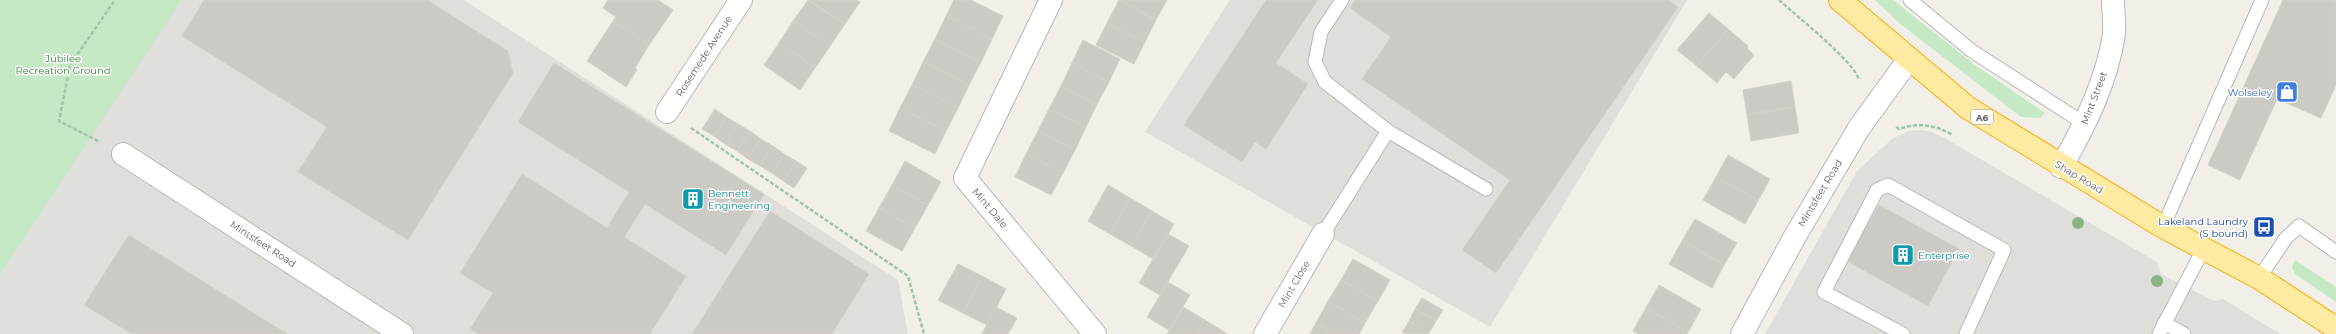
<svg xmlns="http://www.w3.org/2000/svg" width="2336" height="334" viewBox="0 0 2336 334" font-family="Montserrat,sans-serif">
  <rect width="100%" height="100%" fill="#f1efe8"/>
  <g fill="#e0deda">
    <polygon points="182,0 464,0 898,280 908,334 0,334 0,275"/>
    <polygon points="1230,0 1687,0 1490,327 1145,132"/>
    <polygon points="1922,130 1932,132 1946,139 2157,262 2161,274 2214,301 2223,299 2280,334 1765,334 1857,171 1892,139 1909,131"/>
  </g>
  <g fill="#c5e8c5">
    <polygon points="0,0 182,0 0,275"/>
    <polygon points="1875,0 1893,0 1975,65 2045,113 2040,118 2021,117 1899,23"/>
    <polygon points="2295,260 2336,287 2336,302 2295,274 2292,267"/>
  </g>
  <g fill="#cccac5" stroke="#d6d1c6">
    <polygon points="204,0 427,0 508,51 513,73 408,240 298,172 327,127 182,36"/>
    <polygon points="608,0 658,0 673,10 649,45 613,21 616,17 603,8"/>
    <polygon points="808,0 845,24 830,46 793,21"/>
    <polygon points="809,0 856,0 860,2 845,24"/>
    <polygon points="954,0 971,0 1003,16 992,39 946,16"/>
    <polygon points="1119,0 1167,0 1156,20"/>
    <polygon points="1119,0 1156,20 1145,42 1107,23"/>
    <polygon points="1266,0 1318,0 1276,63 1308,84 1266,149 1255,142 1242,162 1184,125"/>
    <polygon points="1355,0 1668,0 1678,7 1496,273 1462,250 1510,180 1362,79 1391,37 1350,8"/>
    <polygon points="2283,0 2336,0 2336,85 2321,118 2277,99 2240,180 2208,165"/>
    <polygon points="1709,13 1728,29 1697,66 1677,50"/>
    <polygon points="946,16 992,39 981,62 935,39"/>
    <polygon points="613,21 649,45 635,68 637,70 626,87 587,61"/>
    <polygon points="793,21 830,46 815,68 779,43"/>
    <polygon points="1107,23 1145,42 1134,64 1096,45"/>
    <polygon points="1728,29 1748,46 1747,48 1754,55 1734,79 1726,72 1717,83 1697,66"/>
    <polygon points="935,39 981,62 969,85 923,62"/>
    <polygon points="1083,40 1120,59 1109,82 1072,63"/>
    <polygon points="779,43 815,68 800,90 764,65"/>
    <polygon points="923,62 969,85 958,108 912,85"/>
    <polygon points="554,63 764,194 726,255 645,204 624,237 686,276 650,334 478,334 470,329 493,293 460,273 522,174 607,228 629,192 518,122"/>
    <polygon points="1072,63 1109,82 1097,104 1061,86"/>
    <polygon points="1791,81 1795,107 1747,115 1743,90"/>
    <polygon points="912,85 958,108 946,131 900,108"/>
    <polygon points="1061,86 1097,104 1086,127 1049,109"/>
    <polygon points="1795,107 1799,133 1751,141 1747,115"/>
    <polygon points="900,108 946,131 935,154 889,131"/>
    <polygon points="715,109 726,117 714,136 702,129"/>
    <polygon points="1049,109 1086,127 1075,150 1038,131"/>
    <polygon points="726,117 738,124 725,144 714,136"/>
    <polygon points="738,124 750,131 737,151 725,144"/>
    <polygon points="750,131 761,139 748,159 737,151"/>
    <polygon points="1038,131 1075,150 1063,173 1026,154"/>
    <polygon points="761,139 773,146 760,166 748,159"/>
    <polygon points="773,146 784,154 772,173 760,166"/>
    <polygon points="784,154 796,161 783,181 772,173"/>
    <polygon points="1026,154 1063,173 1051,195 1015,177"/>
    <polygon points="1728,155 1770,179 1758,201 1716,177"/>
    <polygon points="796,161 807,168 794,188 783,181"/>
    <polygon points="905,161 941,182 928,205 892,185"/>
    <polygon points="1716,177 1758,201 1745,224 1703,200"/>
    <polygon points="892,185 928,205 915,228 879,208"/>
    <polygon points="1108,185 1130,198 1110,234 1088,221"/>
    <polygon points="1130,198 1152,211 1131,246 1110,234"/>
    <polygon points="1879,205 1959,249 1928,306 1847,261"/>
    <polygon points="879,208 915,228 902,251 866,231"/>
    <polygon points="770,211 869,274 832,334 692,334"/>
    <polygon points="1152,211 1174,224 1153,259 1131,246"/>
    <polygon points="1695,219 1737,243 1724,265 1682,241"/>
    <polygon points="1168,234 1189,246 1160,295 1139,283"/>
    <polygon points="129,235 287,334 132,334 84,305"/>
    <polygon points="1682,241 1724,265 1712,288 1669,264"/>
    <polygon points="1353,259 1390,280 1378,301 1341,280"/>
    <polygon points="958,264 982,276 963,313 938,300"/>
    <polygon points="982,276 1006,289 987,325 963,313"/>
    <polygon points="1341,280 1378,301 1365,323 1328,301"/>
    <polygon points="1168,282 1190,295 1169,330 1147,317"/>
    <polygon points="1659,285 1701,309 1688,332 1646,308"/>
    <polygon points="1422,298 1443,310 1436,321 1415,309"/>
    <polygon points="1328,301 1365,323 1359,334 1335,334 1316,323"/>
    <polygon points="996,307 1017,318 1008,334 982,334"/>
    <polygon points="1183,307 1205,320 1196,334 1167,334"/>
    <polygon points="1646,308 1688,332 1687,334 1639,334 1633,331"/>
    <polygon points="1415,309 1436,321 1429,333 1409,321"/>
    <polygon points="1205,320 1226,333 1226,334 1196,334"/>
    <polygon points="1409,321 1429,333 1429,334 1402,333"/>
    <polygon points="1316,323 1335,334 1310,334"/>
  </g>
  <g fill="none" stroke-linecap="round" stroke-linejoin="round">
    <g stroke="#b5b8bc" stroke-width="15">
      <g id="service">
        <polyline points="1342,0 1321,32 1315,62 1325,82 1388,131 1486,189"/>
        <polyline points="1910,0 1972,51 2085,124"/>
        <polyline points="2163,227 2262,0"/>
        <polyline points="1323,234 1388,131"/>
        <polyline points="2259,278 2286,238 2299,226 2336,252"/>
        <polyline points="2164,323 2184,334"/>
        <polyline points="1903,334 1824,292 1877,190 1888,185 2004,250 1966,334"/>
        <polyline points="2159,334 2204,248"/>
      </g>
    </g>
    <g stroke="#b5b8bc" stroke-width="24">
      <g id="minor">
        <polyline points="1051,0 965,178 1095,334"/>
        <polyline points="667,112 741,0"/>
        <polyline points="123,154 402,334"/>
        <path d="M2061,167C2085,126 2107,81 2114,34C2115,23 2113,11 2113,0"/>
        <polyline points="1265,334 1323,234"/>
        <polyline points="1742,334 1794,238 1859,128 1909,59"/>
      </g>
    </g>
    <g stroke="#f9ab00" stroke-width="24">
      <polyline id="trunk" points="1840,0 1968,108 2163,227 2259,278 2336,328"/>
    </g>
    <g stroke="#9cc7a9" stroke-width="2.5" stroke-dasharray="4 2" stroke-linecap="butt">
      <path d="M1779,0C1792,12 1859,66 1858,79"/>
      <path d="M1896,127L1899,129C1919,122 1935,125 1953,135"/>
      <polyline points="691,128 908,276 924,334"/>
      <polyline points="98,141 59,121 70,65 115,0"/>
    </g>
    <use href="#service" stroke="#fff" stroke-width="13"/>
    <use href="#minor" stroke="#fff" stroke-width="22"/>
    <use href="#trunk" stroke="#feeaa1" stroke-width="22"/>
  </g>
  <g fill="#89b387">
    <circle cx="2078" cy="223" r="6"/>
    <circle cx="2157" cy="281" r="6"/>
  </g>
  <defs>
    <g id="shop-square" transform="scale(1.15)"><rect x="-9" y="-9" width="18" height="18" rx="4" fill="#3f7fe0" stroke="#fff"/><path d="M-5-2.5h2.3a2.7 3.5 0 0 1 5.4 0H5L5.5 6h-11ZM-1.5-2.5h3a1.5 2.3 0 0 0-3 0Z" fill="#fff"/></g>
    <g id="building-square" transform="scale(1.15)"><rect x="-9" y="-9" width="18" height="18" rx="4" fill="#0f9aa8" stroke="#fff"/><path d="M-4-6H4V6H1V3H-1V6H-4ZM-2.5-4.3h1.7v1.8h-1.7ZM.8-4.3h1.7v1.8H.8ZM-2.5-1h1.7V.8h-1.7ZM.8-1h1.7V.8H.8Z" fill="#fff"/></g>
    <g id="bus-square" transform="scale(1.15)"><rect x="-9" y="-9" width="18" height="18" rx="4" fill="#1a4fb4" stroke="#fff"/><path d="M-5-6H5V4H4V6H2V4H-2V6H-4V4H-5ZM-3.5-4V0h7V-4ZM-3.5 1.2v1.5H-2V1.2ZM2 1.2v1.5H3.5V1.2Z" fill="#fff"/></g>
  </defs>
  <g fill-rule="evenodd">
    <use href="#shop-square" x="2287" y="92"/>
    <use href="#building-square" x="693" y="199"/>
    <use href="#bus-square" x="2264" y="227"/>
    <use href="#building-square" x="1903" y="255"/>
  </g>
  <g text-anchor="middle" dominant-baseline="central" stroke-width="3" stroke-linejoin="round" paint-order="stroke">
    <rect fill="#fff" stroke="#8f9295" stroke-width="1" x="1971" y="110" width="22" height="14" rx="3"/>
    <g font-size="9" font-weight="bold" fill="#5f6368">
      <text x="1982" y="117">A6</text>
    </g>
    <g font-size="10" fill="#5f6368" stroke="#fff">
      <text transform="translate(704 56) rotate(-57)">Rosemede Avenue</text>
      <text transform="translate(2094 98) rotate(-69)">Mint Street</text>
      <text transform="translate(2079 177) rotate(31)">Shap Road</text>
      <text transform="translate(1820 193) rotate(-59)">Mintsfeet Road</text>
      <text transform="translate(990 208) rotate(50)">Mint Dale</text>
      <text transform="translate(263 244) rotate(33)">Mintsfeet Road</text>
      <text transform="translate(1294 284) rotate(-60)">Mint Close</text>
    </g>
    <g font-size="10" fill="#348238" stroke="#fff">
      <text x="63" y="58">Jubilee<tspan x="63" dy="12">Recreation Ground</tspan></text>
    </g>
    <g font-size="10" fill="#366cbe" stroke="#fff" text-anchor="end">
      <text x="2272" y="92">Wolseley</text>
    </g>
    <g font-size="10" fill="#0d838f" stroke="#fff" text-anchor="start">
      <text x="708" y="193">Bennett<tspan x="708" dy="12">Engineering</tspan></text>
      <text x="1918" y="255">Enterprise</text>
    </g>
    <g font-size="10" fill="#164399" stroke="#fff" text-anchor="end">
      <text x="2248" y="221">Lakeland Laundry<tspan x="2248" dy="12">(S bound)</tspan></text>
    </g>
  </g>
</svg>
